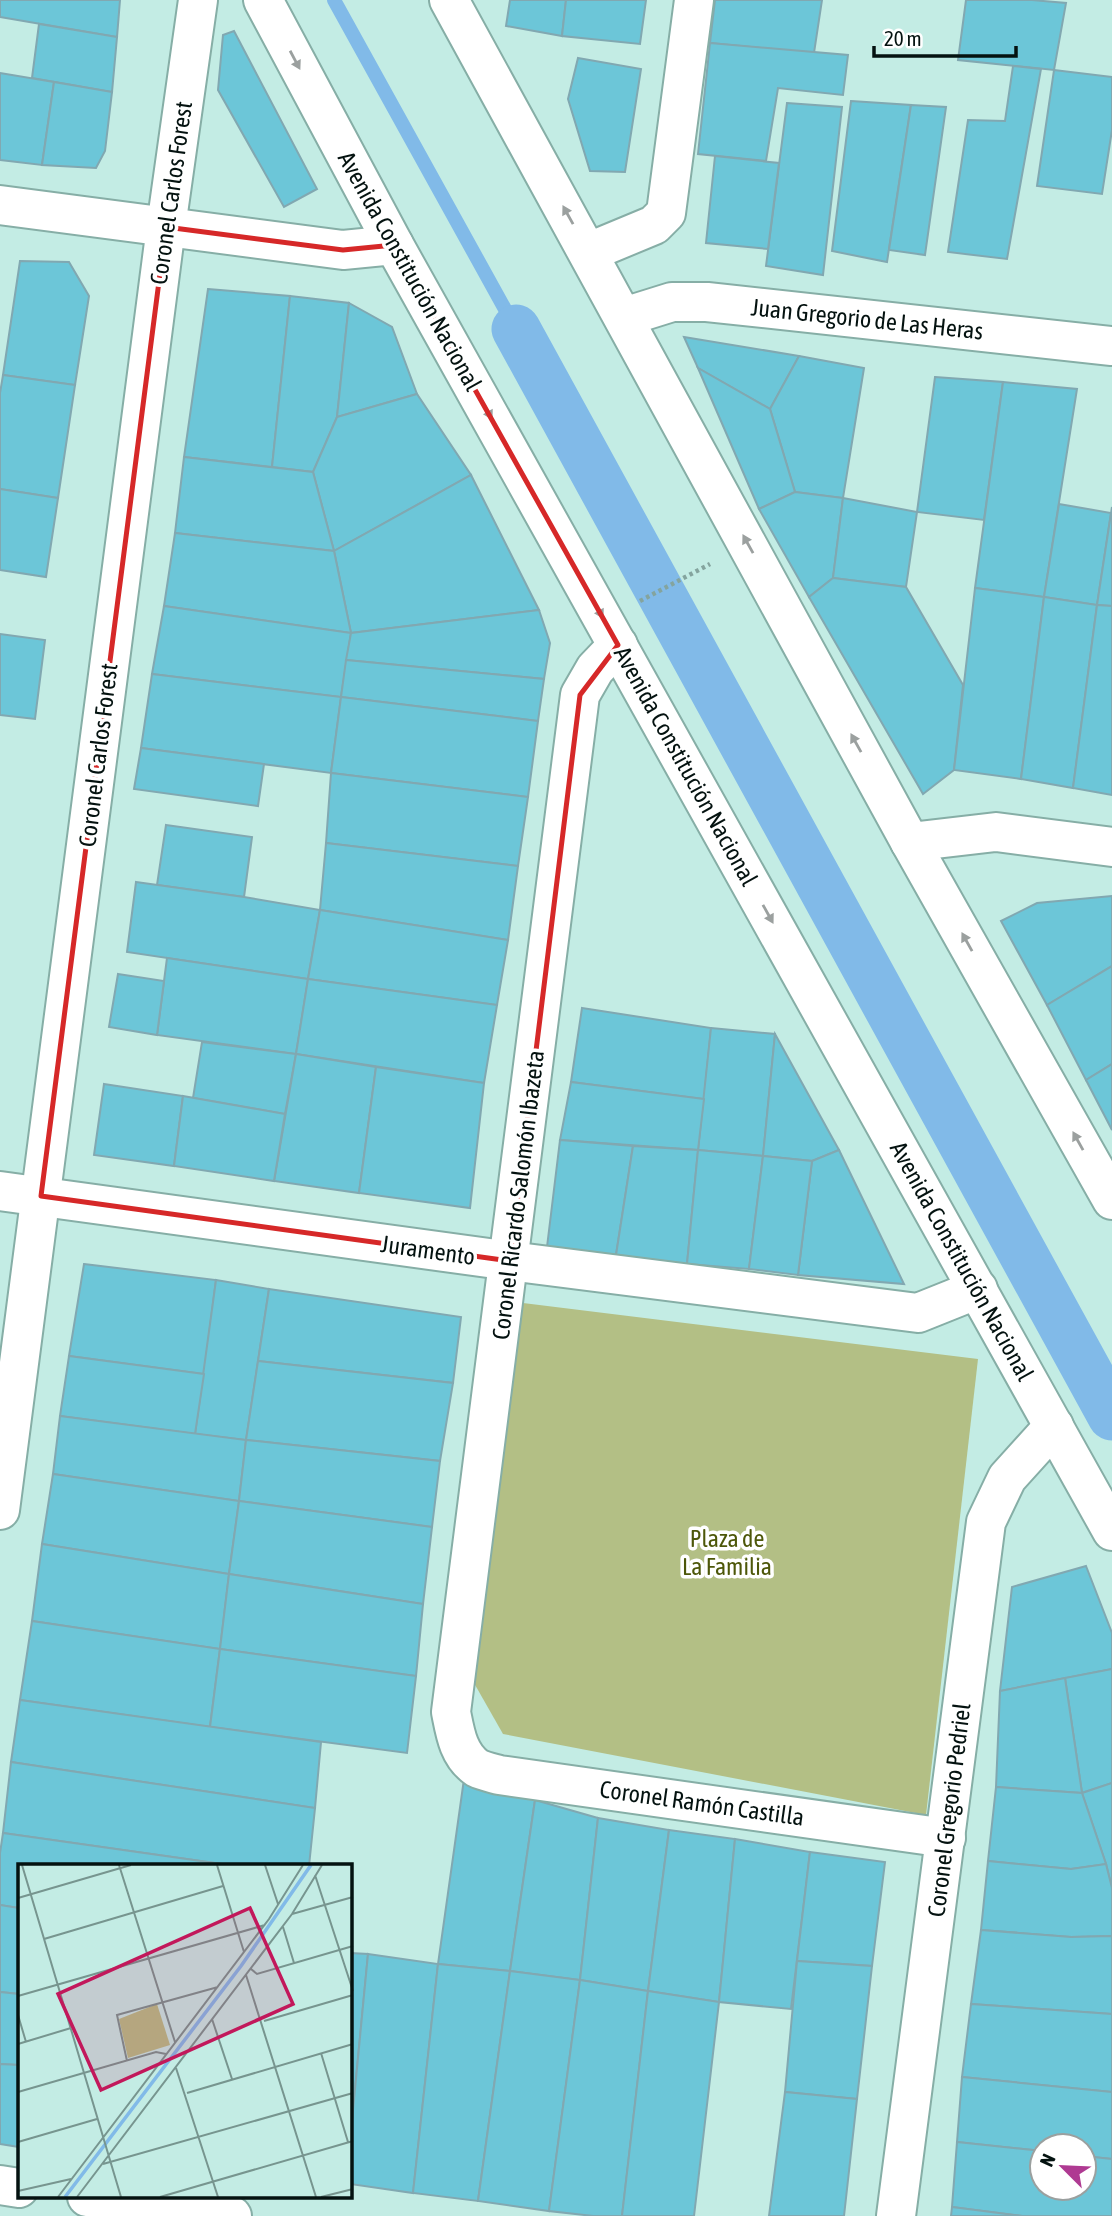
<svg xmlns="http://www.w3.org/2000/svg" width="1112" height="2216" viewBox="0 0 1112 2216" font-family="'Asap Condensed',sans-serif">
  <rect width="100%" height="100%" fill="#c3ece4"/>
  <polygon fill="#b3bf85" points="523,1303 978,1359 926,1815 503,1734 474,1683"/>
  <g fill="none" stroke-linecap="round" stroke-linejoin="round">
    <polyline stroke="#81bae8" stroke-width="14" points="334,0 516,329"/>
    <polyline stroke="#81bae8" stroke-width="49" points="516,329 1112,1416"/>
  </g>
  <g fill="#6cc6d8" stroke="#81a8b1" stroke-width="2">
    <polygon points="0,0 120,0 117,37 0,17"/>
    <polygon points="510,0 566,0 562,36 506,26"/>
    <polygon points="566,0 646,0 640,44 562,36"/>
    <polygon points="715,0 822,0 814,53 710,43"/>
    <polygon points="966,0 1032,0 1066,3 1054,70 958,60"/>
    <polygon points="39,24 117,37 112,92 32,78"/>
    <polygon points="234,31 317,189 284,207 218,90 223,35"/>
    <polygon points="710,43 848,55 843,95 778,88 766,161 698,154"/>
    <polygon points="578,58 641,69 625,172 590,171 568,99"/>
    <polygon points="1013,66 1041,69 1007,259 948,252 968,120 1005,121"/>
    <polygon points="1054,70 1112,77 1112,130 1102,194 1037,186"/>
    <polygon points="0,73 54,82 42,165 0,160"/>
    <polygon points="54,82 112,92 105,151 96,168 42,165"/>
    <polygon points="851,101 911,105 887,262 832,251"/>
    <polygon points="787,103 842,107 823,275 766,266"/>
    <polygon points="911,105 946,107 925,255 889,250"/>
    <polygon points="715,156 779,163 768,249 706,243"/>
    <polygon points="20,261 69,262 89,296 75,385 3,375"/>
    <polygon points="208,289 290,296 272,467 184,457"/>
    <polygon points="290,296 349,303 337,417 313,472 272,467"/>
    <polygon points="349,303 392,327 417,394 337,417"/>
    <polygon points="684,337 799,356 770,409 698,368"/>
    <polygon points="799,356 864,368 843,498 795,492 770,409"/>
    <polygon points="698,368 770,409 795,492 759,509"/>
    <polygon points="3,375 75,385 58,498 0,489 0,393"/>
    <polygon points="935,377 1003,382 984,520 917,512"/>
    <polygon points="1003,382 1077,389 1044,597 975,588"/>
    <polygon points="417,394 471,475 334,551 313,472 337,417"/>
    <polygon points="184,457 313,472 334,551 175,533"/>
    <polygon points="471,475 539,610 351,633 334,551"/>
    <polygon points="0,489 58,498 46,577 0,570"/>
    <polygon points="795,492 843,498 833,578 809,597 759,509"/>
    <polygon points="843,498 917,512 906,587 833,578"/>
    <polygon points="1059,504 1111,513 1097,605 1044,597"/>
    <polygon points="1112,507 1112,606 1097,605"/>
    <polygon points="175,533 334,551 351,633 164,606"/>
    <polygon points="833,578 906,587 963,685 954,770 923,794 809,597"/>
    <polygon points="975,588 1044,597 1021,779 954,770"/>
    <polygon points="1044,597 1097,605 1073,788 1021,779"/>
    <polygon points="1097,605 1112,606 1112,795 1073,788"/>
    <polygon points="164,606 351,633 341,697 152,674"/>
    <polygon points="539,610 550,643 544,679 346,660 351,633"/>
    <polygon points="0,634 45,640 35,719 0,715"/>
    <polygon points="346,660 544,679 538,721 341,697"/>
    <polygon points="152,674 341,697 331,773 141,748"/>
    <polygon points="341,697 538,721 528,797 331,773"/>
    <polygon points="141,748 264,764 258,806 134,789"/>
    <polygon points="331,773 528,797 518,866 326,843"/>
    <polygon points="166,825 252,837 244,897 157,885"/>
    <polygon points="326,843 518,866 508,940 320,910"/>
    <polygon points="136,882 244,897 320,910 308,979 127,952"/>
    <polygon points="1112,896 1112,966 1047,1005 1001,921 1037,903"/>
    <polygon points="320,910 508,940 497,1005 308,979"/>
    <polygon points="167,958 308,979 296,1054 157,1035"/>
    <polygon points="1112,966 1112,1064 1086,1080 1047,1005"/>
    <polygon points="118,974 164,981 157,1035 109,1027"/>
    <polygon points="308,979 497,1005 484,1083 296,1054"/>
    <polygon points="582,1008 711,1028 704,1099 571,1082"/>
    <polygon points="711,1028 775,1034 763,1156 698,1150"/>
    <polygon points="775,1034 839,1150 812,1161 763,1156"/>
    <polygon points="202,1042 296,1054 285,1114 193,1098"/>
    <polygon points="296,1054 376,1067 359,1193 274,1181"/>
    <polygon points="1112,1064 1112,1130 1086,1080"/>
    <polygon points="376,1067 484,1083 470,1208 359,1193"/>
    <polygon points="571,1082 704,1099 698,1150 560,1140"/>
    <polygon points="104,1084 183,1096 174,1166 94,1155"/>
    <polygon points="183,1096 285,1114 274,1181 174,1166"/>
    <polygon points="560,1140 633,1146 616,1255 547,1247"/>
    <polygon points="633,1146 698,1150 687,1264 616,1255"/>
    <polygon points="698,1150 763,1156 749,1269 687,1264"/>
    <polygon points="839,1150 904,1284 798,1275 812,1161"/>
    <polygon points="763,1156 812,1161 798,1275 749,1269"/>
    <polygon points="84,1264 216,1280 204,1374 69,1356"/>
    <polygon points="216,1280 269,1289 246,1440 195,1434"/>
    <polygon points="269,1289 461,1317 453,1383 258,1361"/>
    <polygon points="69,1356 204,1374 195,1434 60,1416"/>
    <polygon points="258,1361 453,1383 440,1461 246,1440"/>
    <polygon points="60,1416 246,1440 239,1501 53,1474"/>
    <polygon points="246,1440 440,1461 432,1527 239,1501"/>
    <polygon points="53,1474 239,1501 229,1574 42,1544"/>
    <polygon points="239,1501 432,1527 423,1604 229,1574"/>
    <polygon points="42,1544 229,1574 220,1649 32,1621"/>
    <polygon points="1086,1566 1112,1633 1112,1669 1000,1691 1012,1587"/>
    <polygon points="229,1574 423,1604 416,1676 220,1649"/>
    <polygon points="32,1621 220,1649 210,1727 20,1700"/>
    <polygon points="220,1649 416,1676 407,1753 210,1727"/>
    <polygon points="1112,1669 1112,1783 1082,1793 1065,1678"/>
    <polygon points="1065,1678 1082,1793 996,1787 1000,1691"/>
    <polygon points="20,1700 321,1742 315,1808 11,1762"/>
    <polygon points="11,1762 315,1808 309,1866 236,1866 3,1833"/>
    <polygon points="464,1779 535,1800 510,1971 438,1964"/>
    <polygon points="1112,1783 1112,1888 1106,1864 1082,1793"/>
    <polygon points="996,1787 1082,1793 1106,1864 1071,1869 988,1861"/>
    <polygon points="535,1800 598,1818 580,1980 510,1971"/>
    <polygon points="598,1818 669,1830 648,1991 580,1980"/>
    <polygon points="669,1830 735,1839 719,2002 648,1991"/>
    <polygon points="3,1833 236,1866 19,1866 19,1908 0,1905 0,1853"/>
    <polygon points="735,1839 810,1852 791,2009 719,2002"/>
    <polygon points="810,1852 885,1862 872,1966 797,1961"/>
    <polygon points="988,1861 1071,1869 1106,1864 1112,1888 1112,1936 1071,1937 981,1930"/>
    <polygon points="0,1905 19,1908 19,1994 0,1992"/>
    <polygon points="981,1930 1071,1937 1112,1936 1112,2014 971,2004"/>
    <polygon points="350,1953 368,1954 350,2141"/>
    <polygon points="368,1954 438,1964 413,2193 350,2184 350,2141"/>
    <polygon points="797,1961 872,1966 857,2099 785,2092"/>
    <polygon points="438,1964 510,1971 478,2201 413,2193"/>
    <polygon points="510,1971 580,1980 549,2211 478,2201"/>
    <polygon points="580,1980 648,1991 622,2216 593,2216 549,2211"/>
    <polygon points="648,1991 719,2002 694,2216 622,2216"/>
    <polygon points="0,1992 19,1994 19,2065 0,2064"/>
    <polygon points="971,2004 1112,2014 1112,2092 962,2077"/>
    <polygon points="0,2064 19,2065 19,2147 0,2144"/>
    <polygon points="962,2077 1112,2092 1112,2159 1084,2156 1084,2146 1042,2146 1042,2151 957,2142"/>
    <polygon points="785,2092 857,2099 844,2216 769,2216"/>
    <polygon points="957,2142 1042,2151 1042,2188 1084,2188 1084,2156 1112,2159 1112,2216 1022,2216 952,2207"/>
    <polygon points="952,2207 1022,2216 951,2216"/>
  </g>
  <g fill="none" stroke-linecap="round" stroke-linejoin="round">
    <g stroke="#86aea6" stroke-width="42">
      <g id="minor">
        <polyline points="0,205 343,250 394,245"/>
        <polyline points="589,252 654,225 666,213 694,0"/>
        <polyline points="624,317 672,302 707,302 1112,346"/>
        <path d="M618,645L595,669L580,695L451,1712C455,1732 458,1755 477,1768C483,1771 492,1773 499,1775L946,1838"/>
        <polyline points="910,842 996,832 1112,847"/>
        <polyline points="0,1191 510,1261 918,1313 978,1289"/>
        <polyline points="0,1510 166,227 198,0"/>
        <polyline points="0,2185 19,2188"/>
        <polyline points="87,2197 232,2216"/>
        <polyline points="896,2216 986,1522 1007,1478 1054,1426"/>
      </g>
    </g>
    <g stroke="#86aea6" stroke-width="42">
      <g id="secondary">
        <polyline points="263,0 394,245 1112,1531"/>
        <polyline points="449,0 910,842 1112,1200"/>
      </g>
    </g>
    <polyline stroke="#84a49e" stroke-width="4.5" stroke-dasharray="3.5 3.5" stroke-linecap="butt" points="640,601 710,564"/>
    <use href="#minor" stroke="#fff" stroke-width="38"/>
    <use href="#secondary" stroke="#fff" stroke-width="38"/>
  </g>
  <defs><path id="oneway-solid" d="M-6-.8H1V-3.2L6.5 0L1 3.2V.8H-6Z" transform="scale(1.75)"/></defs>
  <g fill="#9ba09f">
    <use href="#oneway-solid" transform="translate(295 60) rotate(62)"/>
    <use href="#oneway-solid" transform="translate(568 215) rotate(-119)"/>
    <use href="#oneway-solid" transform="translate(487 410) rotate(61)"/>
    <use href="#oneway-solid" transform="translate(748 544) rotate(-119)"/>
    <use href="#oneway-solid" transform="translate(598 609) rotate(61)"/>
    <use href="#oneway-solid" transform="translate(856 743) rotate(-119)"/>
    <use href="#oneway-solid" transform="translate(768 914) rotate(61)"/>
    <use href="#oneway-solid" transform="translate(967 942) rotate(-119)"/>
    <use href="#oneway-solid" transform="translate(1078 1141) rotate(-119)"/>
  </g>
  <path fill="none" stroke="#d62828" stroke-width="5" stroke-linejoin="round" d="M166,227L343,250L394,245L618,645L580,695L510,1261L41,1196Z"/>
  <g text-anchor="middle" dominant-baseline="central" stroke-width="7" stroke-linejoin="round" paint-order="stroke">
    <g font-size="24" fill="#041210" stroke="#fff">
      <text transform="translate(171 193) rotate(-82)">Coronel Carlos Forest</text>
      <text transform="translate(410 271) rotate(61)">Avenida Constitución Nacional</text>
      <text transform="translate(867 319) rotate(6)">Juan Gregorio de Las Heras</text>
      <text transform="translate(98 755) rotate(-83)">Coronel Carlos Forest</text>
      <text transform="translate(686 766) rotate(61)">Avenida Constitución Nacional</text>
      <text transform="translate(518 1195) rotate(-83)">Coronel Ricardo Salomón Ibazeta</text>
      <text transform="translate(428 1250) rotate(8)">Juramento</text>
      <text transform="translate(962 1261) rotate(61)">Avenida Constitución Nacional</text>
      <text transform="translate(702 1803) rotate(8)">Coronel Ramón Castilla</text>
      <text transform="translate(949 1810) rotate(-83)">Coronel Gregorio Pedriel</text>
    </g>
    <g font-size="24" fill="#4d5709" stroke="#fff">
      <text x="727" y="1538">Plaza de<tspan x="727" dy="28">La Familia</tspan></text>
    </g>
  </g>
  <g transform="translate(18 1864)">
    <rect width="334" height="334" fill="#c3ece4"/>
    <path d="M139,140L152,181L110,194L101,155Z" fill="#b3bf85"/>
    <path fill="none" stroke="#81bae8" stroke-width="3.5" d="M223,102L293,1M47,333L223,102"/>
    <path fill="none" stroke="#77958f" stroke-width="2" d="M4,1L103,333M101,1L157,178M199,1L226,88M247,1L260,40M297,11L335,127M0,34L113,1M274,50L335,33M265,63L276,99M26,75L205,22M233,105L239,110L335,82M228,111L298,333M0,132L247,61M0,151L8,178M194,155L214,215M246,157L335,131M0,180L53,164M303,189L330,278M109,197L99,151L200,123M158,204L200,333M0,228L138,188L148,190M169,229L335,180M0,278L79,255M85,300L335,229M0,327L53,315M40,333L251,55L285,1M59,333L274,50L304,1M142,333L335,277M303,333L335,325"/>
    <path fill="#c2185b" fill-opacity="0.15" stroke="#c2185b" stroke-width="3.5" d="M232,44L275,140L83,226L40,130Z"/>
    <rect width="334" height="334" fill="none" stroke="#041210" stroke-width="3.5"/>
  </g>
  <g transform="translate(1063 2167) rotate(294)"><circle r="33" fill="#ffffff" stroke="#9ba09f" stroke-width="2"/>
  <path d="M0-5L12 26L0 18L-12 26Z" fill="#af3a92"/>
  <text y="-10" font-size="19" font-weight="bold" text-anchor="middle" fill="#041210">N</text>
  </g>
  <path d="M874 46v10h142v-10" fill="none" stroke="#041210" stroke-width="3.5"/>
  <text x="884" y="46" font-size="21" fill="#041210" stroke="#ffffff" stroke-width="5" paint-order="stroke">20 m</text>
</svg>
